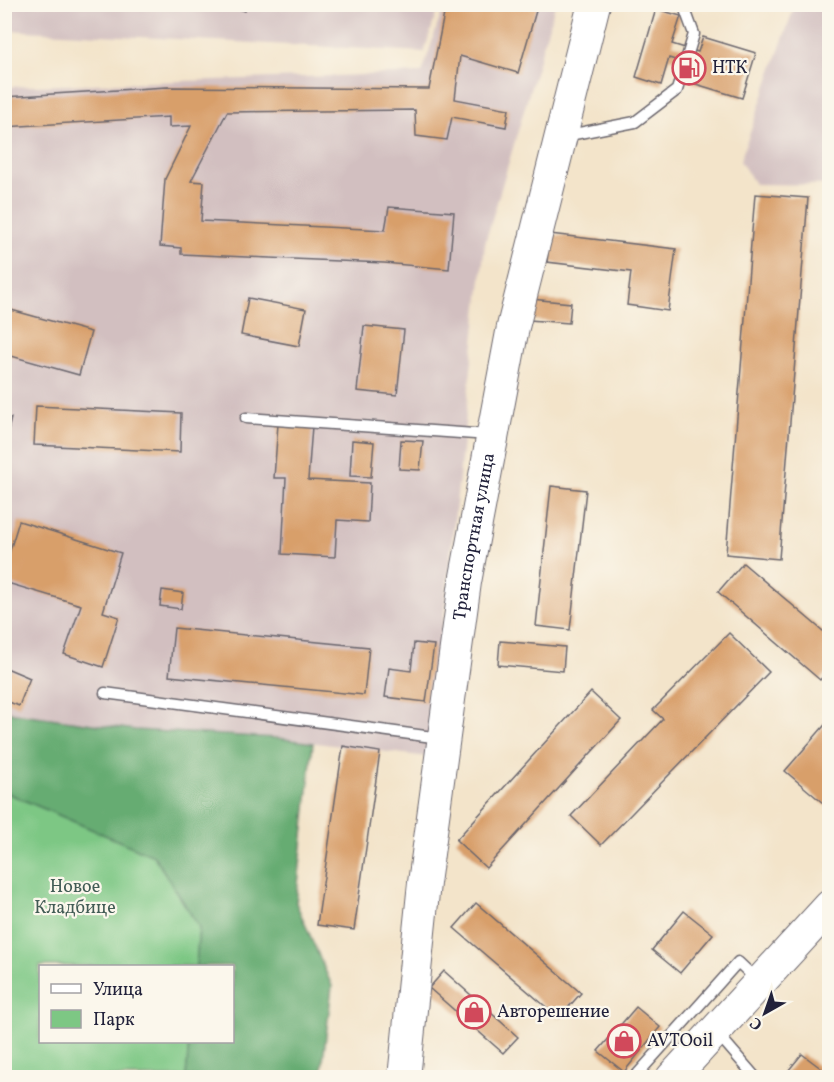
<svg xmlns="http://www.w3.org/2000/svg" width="834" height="1082" viewBox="0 0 834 1082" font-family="Vollkorn,serif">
  <rect width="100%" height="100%" fill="#fbf7ec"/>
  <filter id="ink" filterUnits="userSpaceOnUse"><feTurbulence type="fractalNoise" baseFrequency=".0167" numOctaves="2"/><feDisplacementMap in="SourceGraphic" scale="12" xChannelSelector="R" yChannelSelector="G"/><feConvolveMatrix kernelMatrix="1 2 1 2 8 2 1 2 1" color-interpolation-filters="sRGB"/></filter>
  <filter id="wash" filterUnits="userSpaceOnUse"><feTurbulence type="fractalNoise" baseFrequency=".008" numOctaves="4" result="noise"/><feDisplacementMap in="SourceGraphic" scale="24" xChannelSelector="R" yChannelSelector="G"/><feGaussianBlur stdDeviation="1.35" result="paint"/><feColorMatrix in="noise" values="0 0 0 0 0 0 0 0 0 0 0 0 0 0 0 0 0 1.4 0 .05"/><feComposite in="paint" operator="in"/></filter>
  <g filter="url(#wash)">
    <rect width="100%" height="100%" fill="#f3e4ca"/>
    <g fill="#d2bfc0">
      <polygon points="4,5 439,5 424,52 5,30"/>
      <polygon points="444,5 555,5 485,243 428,757 277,738 135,730 14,713 5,710 4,87 422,73"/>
      <polygon points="795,5 829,5 829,185 755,184 740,161"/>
    </g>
    <polygon fill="#7dc784" stroke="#507460" stroke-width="1.5" points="5,792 154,856 199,927 196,966 40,966 40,1042 189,1042 186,1077 5,1078"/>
    <polygon fill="#66ac72" stroke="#446756" stroke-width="1.5" points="4,710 14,713 135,730 277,738 313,743 296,903 332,986 321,1077 186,1077 189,1042 232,1042 232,966 196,966 199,927 154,856 5,792"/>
    <g id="blocks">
      <g fill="#d89f6a">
        <polygon points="225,4 247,4 245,11"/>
        <polygon points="446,4 538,4 518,73 460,56 455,99 509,109 506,127 452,117 447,140 416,136 415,110 227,112 191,181 204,182 201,221 385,230 389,207 454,212 449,269 384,263 181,254 181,248 160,246 165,179 191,126 169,127 169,117 4,127 4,97 167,87 429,89"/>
        <polygon points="656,9 681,16 672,44 698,52 703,37 756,53 742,98 689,82 694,66 669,58 661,85 636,77"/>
        <polygon points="755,194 808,198 779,559 726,554"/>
        <polygon points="550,234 676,249 668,311 627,305 631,272 547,262"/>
        <polygon points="248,298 306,309 299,346 241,335"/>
        <polygon points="531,299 571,303 569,323 529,320"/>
        <polygon points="4,308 91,332 79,375 4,354"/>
        <polygon points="364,326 404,330 397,395 357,391"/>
        <polygon points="36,406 181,413 180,452 34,445"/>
        <polygon points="4,416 11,418 5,443 4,443"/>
        <polygon points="278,424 312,426 308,480 370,483 368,522 337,520 335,557 282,554 286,478 274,478"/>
        <polygon points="352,440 374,442 371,477 350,476"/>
        <polygon points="401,440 423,441 420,470 399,469"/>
        <polygon points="551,486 586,490 570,630 536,626"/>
        <polygon points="19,521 121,553 103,612 119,617 103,667 64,654 81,605 4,582 4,570"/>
        <polygon points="743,563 830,637 830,669 820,680 718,592"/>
        <polygon points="162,590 183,593 181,609 160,606"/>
        <polygon points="174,628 369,647 364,695 169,676"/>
        <polygon points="729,633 769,672 601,845 571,816 663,719 653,710"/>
        <polygon points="500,641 565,647 563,671 498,665"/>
        <polygon points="414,643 434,645 426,702 385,697 389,668 411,671"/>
        <polygon points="4,667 30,678 19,706 4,700"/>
        <polygon points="591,692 621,720 486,868 456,840"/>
        <polygon points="830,719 830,809 785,771"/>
        <polygon points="343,746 380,752 354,930 317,925"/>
        <polygon points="476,903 581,993 559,1018 454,928"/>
        <polygon points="684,911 713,934 680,973 652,950"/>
        <polygon points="444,971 518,1037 503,1053 429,988"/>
        <polygon points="636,1007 660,1027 624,1072 598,1051"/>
        <polygon points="802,1054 830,1075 830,1077 783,1077"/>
      </g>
    </g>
  </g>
  <g filter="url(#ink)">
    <use href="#blocks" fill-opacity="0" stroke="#6b666d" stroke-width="1.5"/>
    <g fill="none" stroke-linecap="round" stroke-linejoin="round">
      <g stroke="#6b666d" stroke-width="13">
        <g id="service">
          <polyline points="564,136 635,122 677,90 694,34 683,4"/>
          <polyline points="246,418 489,435"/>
          <polyline points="105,693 440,738"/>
          <polyline points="717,1033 756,1078"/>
          <polyline points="634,1078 738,962 757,980"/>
        </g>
      </g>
      <g stroke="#6b666d" stroke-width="34">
        <g id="secondary">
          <path id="s1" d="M404,1078L424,883L465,582L513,327L594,4"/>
          <polyline points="672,1078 830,906"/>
        </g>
      </g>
      <use href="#service" stroke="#fff" stroke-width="10"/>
      <use href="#secondary" stroke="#fff" stroke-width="32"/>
    </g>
  </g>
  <defs>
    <g id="fuel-ring" transform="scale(1.725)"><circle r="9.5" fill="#fbf7ec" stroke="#d1495b" stroke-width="1.5"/><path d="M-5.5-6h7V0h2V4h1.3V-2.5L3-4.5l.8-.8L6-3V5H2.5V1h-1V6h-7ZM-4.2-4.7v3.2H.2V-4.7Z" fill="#d1495b"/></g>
    <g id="shop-ring" transform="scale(1.725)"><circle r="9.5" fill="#fbf7ec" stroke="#d1495b" stroke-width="1.5"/><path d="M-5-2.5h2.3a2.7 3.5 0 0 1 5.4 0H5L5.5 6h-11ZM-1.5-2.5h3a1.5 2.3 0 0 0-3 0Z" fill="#d1495b"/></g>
  </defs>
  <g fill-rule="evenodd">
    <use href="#fuel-ring" x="689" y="68"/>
    <use href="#shop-ring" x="474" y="1012"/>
    <use href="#shop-ring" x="624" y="1041"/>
  </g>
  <g text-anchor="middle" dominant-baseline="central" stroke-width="4.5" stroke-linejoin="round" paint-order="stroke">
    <g font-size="18" fill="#22223b" stroke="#fbf7ec" text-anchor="start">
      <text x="712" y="68">НТК</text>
      <text x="497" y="1012">Авторешение</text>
      <text x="647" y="1041">AVTOoil</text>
    </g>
    <g font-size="18" fill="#22223b" stroke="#fbf7ec">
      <text stroke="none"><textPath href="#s1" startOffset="546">Транспортная улица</textPath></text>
    </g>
    <g font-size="18" fill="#425c55" stroke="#fbf7ec">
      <text x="75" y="887">Новое<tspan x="75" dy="21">Кладбице</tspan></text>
    </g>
  </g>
  <rect width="834" height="1082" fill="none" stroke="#fbf7ec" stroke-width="24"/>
  <rect x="39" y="965" width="195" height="78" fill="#fbf7ec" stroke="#a4a2a5" stroke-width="1.5"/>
  <rect x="51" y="984" width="30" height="9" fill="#ffffff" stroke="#a4a2a5" stroke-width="1.5"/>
  <text x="93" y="995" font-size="18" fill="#22223b">Улица</text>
  <rect x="51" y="1010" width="30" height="18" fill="#7dc784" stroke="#a4a2a5" stroke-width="1.5"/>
  <text x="93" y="1025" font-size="18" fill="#22223b">Парк</text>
  <g transform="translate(765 1013) rotate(220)" stroke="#fbf7ec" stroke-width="4.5" paint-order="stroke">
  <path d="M0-4.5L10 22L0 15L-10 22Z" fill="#22223b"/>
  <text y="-9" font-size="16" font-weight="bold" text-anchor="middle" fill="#22223b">С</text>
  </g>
</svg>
